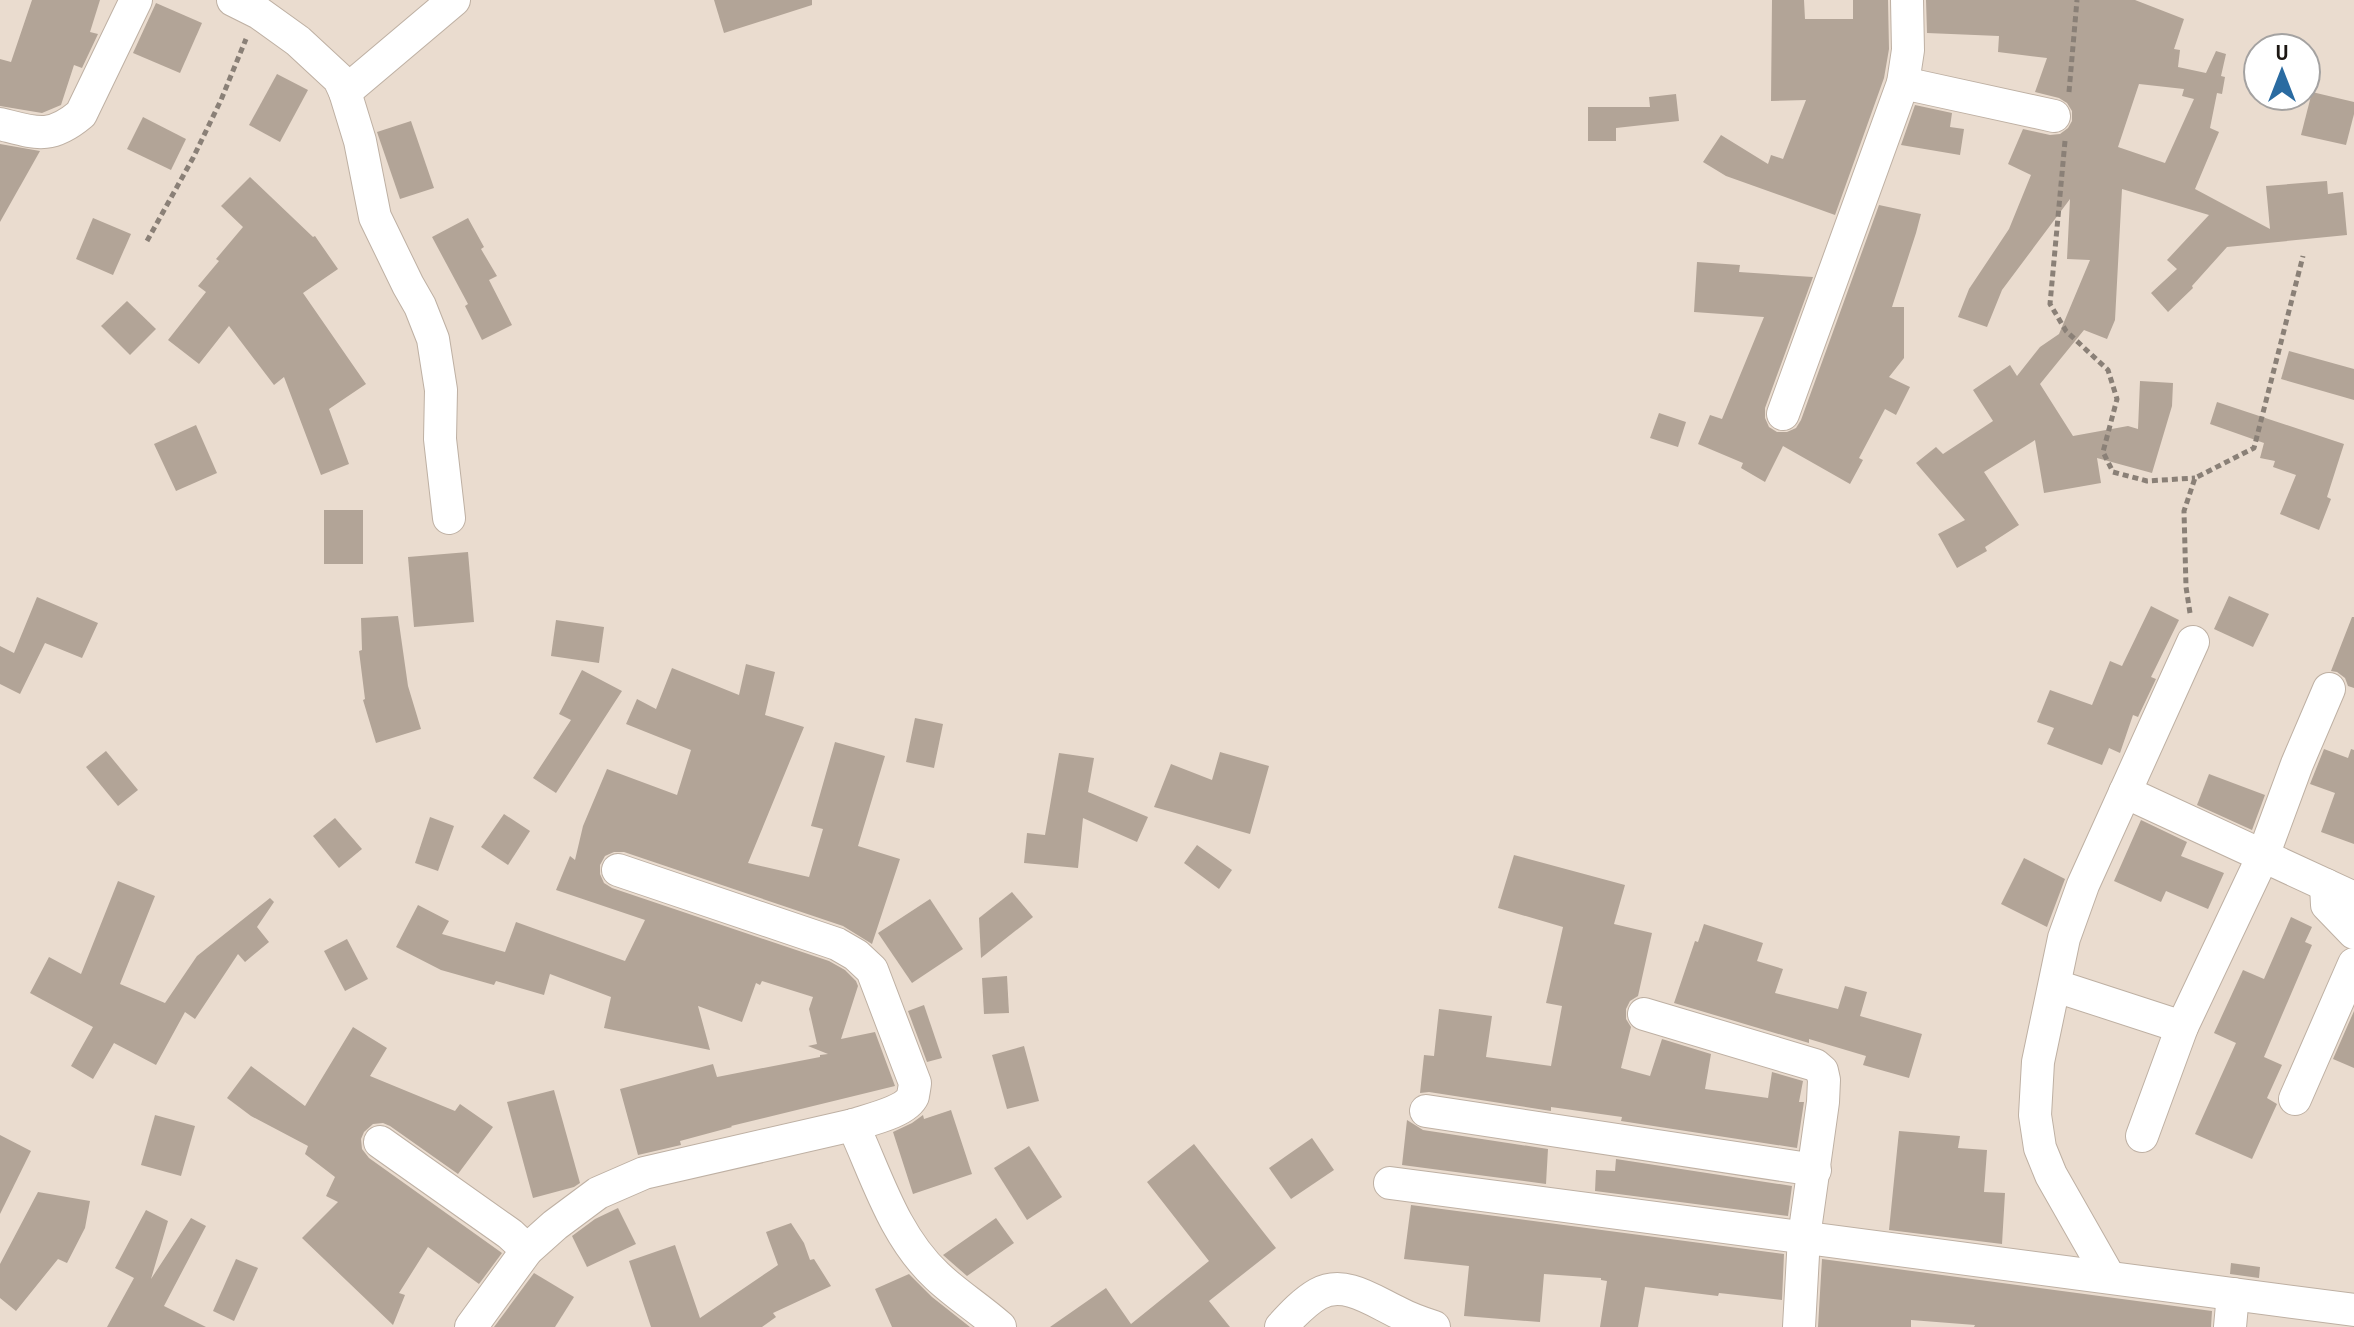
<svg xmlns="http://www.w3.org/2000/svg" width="2354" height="1327" viewBox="0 0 2354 1327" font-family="'Archivo Narrow',sans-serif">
  <rect width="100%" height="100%" fill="#eadccf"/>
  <g fill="#b2a497" fill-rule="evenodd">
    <polygon points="32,0 100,0 90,32 98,34 82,68 74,65 61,105 42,113 0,106 0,59 11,62"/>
    <polygon points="714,0 812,0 812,5 724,33"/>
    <polygon points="1772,0 1804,0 1805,19 1853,19 1853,0 1888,0 1889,49 1884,78 1835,215 1726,176 1703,162 1721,135 1768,164 1771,155 1783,159 1806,100 1771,101"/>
    <path d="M1926,0H2135L2184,19L2174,49L2180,50L2178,67L2206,73L2216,51L2226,54L2221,76L2225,77L2222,94L2217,93L2210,128L2219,132L2195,189L2270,229L2266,186L2327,181L2328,194L2343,192L2347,235L2227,247L2192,286L2193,288L2168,312L2151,293L2177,269L2167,260L2209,215L2122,189L2115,320L2107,339L2084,330L2040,384L2073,436L2128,426L2138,429L2140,381L2173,383L2172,406L2152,473L2097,458L2101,483L2044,493L2035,440L1984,472L2019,525L1985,547L1987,551L1957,568L1938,534L1965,520L1916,463L1936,447L1943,454L1993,421L1973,390L2010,365L2017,376L2040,347L2059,334L2090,260L2067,259L2070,199L2002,290L1987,327L1958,317L1969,289L2009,229L2031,175L2008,164L2023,129L2050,135L2060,134L2068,128L2072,121V111L2067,103L2059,98L2035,92L2047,58L1998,52L1999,36L1927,33ZM2139,84L2184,89L2182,96L2194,99L2165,163L2118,147Z"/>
    <polygon points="156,3 202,23 180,73 133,53"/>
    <polygon points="277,74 308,90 280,142 249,125"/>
    <polygon points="2312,92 2354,102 2354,114 2346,145 2301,135"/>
    <polygon points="1676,94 1679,121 1616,128 1616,141 1588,141 1588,107 1650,107 1649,97"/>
    <polygon points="1915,105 1952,113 1950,127 1964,129 1960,155 1901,145"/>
    <polygon points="143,117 186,139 171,170 127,149"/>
    <polygon points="411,121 434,188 400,199 377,132"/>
    <polygon points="0,144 40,151 0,222"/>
    <polygon points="250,177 313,237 315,236 338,269 303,293 366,384 329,409 349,464 321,475 284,377 274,385 229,326 199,364 168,340 206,292 198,286 219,261 216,259 243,227 221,206"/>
    <polygon points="1879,205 1921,214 1916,233 1892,307 1904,307 1904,358 1889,377 1910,387 1896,415 1885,409 1859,458 1863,460 1850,484 1783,446 1765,482 1741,468 1743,463 1698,444 1710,415 1722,419 1764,317 1694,312 1697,262 1740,265 1739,272 1813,277 1765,408 1765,418 1769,427 1777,432 1787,432 1796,428 1801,420"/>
    <polygon points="93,218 131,234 113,275 76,259"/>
    <polygon points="468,218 484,247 481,249 497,276 489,280 512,325 482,340 465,306 468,304 432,237"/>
    <polygon points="127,301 156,329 130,355 101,326"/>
    <polygon points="2289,351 2354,369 2354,400 2281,379"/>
    <polygon points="2217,402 2344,444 2327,497 2331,499 2319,530 2280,514 2296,475 2273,467 2275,461 2260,458 2264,443 2210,424"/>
    <polygon points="1659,413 1686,422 1678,447 1650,438"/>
    <polygon points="196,425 217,473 176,491 154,444"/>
    <rect x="324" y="510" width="39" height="54"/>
    <polygon points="468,552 474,622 414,627 408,557"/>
    <polygon points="2229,596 2269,614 2253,647 2214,629"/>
    <polygon points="37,597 98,623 82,658 45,643 20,694 0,684 0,646 14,653"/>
    <polygon points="2151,606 2179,620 2151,677 2156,679 2138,717 2133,715 2120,753 2109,748 2102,765 2047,744 2054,728 2037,722 2050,690 2092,705 2110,661 2122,666"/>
    <polygon points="398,616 408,686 421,729 376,743 363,700 365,699 359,651 362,650 361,618"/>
    <polygon points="2352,617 2354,617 2354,688 2348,686 2345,678 2337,672 2331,671"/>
    <polygon points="556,620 604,627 599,663 551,656"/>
    <polygon points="746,664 775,672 765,715 804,727 748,863 809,877 823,829 811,826 835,742 885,756 858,846 900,859 872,944 843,926 624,852 614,852 605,856 600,865 600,874 604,883 612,888 829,961 845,970 856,981 858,986 841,1039 875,1032 895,1086 731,1126 732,1127 680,1141 681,1145 638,1155 620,1089 713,1064 717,1077 820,1057 820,1055 828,1054 808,1046 817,1044 809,1009 813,997 762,981 760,985 756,983 742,1022 698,1006 710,1050 604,1028 611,997 550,974 544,995 496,981 494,985 441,970 396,947 418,905 449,921 442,934 505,952 516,922 625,961 645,920 556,890 570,856 575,860 583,826 607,769 677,795 691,750 626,724 637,699 656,709 672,668 739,695"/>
    <polygon points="582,670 622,691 556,793 533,778 571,720 559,714"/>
    <polygon points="915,718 943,724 934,768 906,762"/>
    <polygon points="2324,749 2348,758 2351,749 2354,750 2354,844 2321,832 2335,793 2310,784"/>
    <polygon points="106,751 138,790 118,806 86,767"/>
    <polygon points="1220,752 1269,766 1250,834 1154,807 1171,764 1212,780"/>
    <polygon points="1059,753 1094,758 1088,792 1148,817 1137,842 1083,818 1078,868 1024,863 1027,833 1045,835"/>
    <polygon points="2209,774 2265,795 2252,830 2197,805"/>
    <polygon points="504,814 530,831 508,865 481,847"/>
    <polygon points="430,817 454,826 438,871 415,863"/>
    <polygon points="335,818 362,849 339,868 313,836"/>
    <polygon points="2141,820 2187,842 2181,856 2224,873 2208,909 2166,891 2161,902 2114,881"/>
    <polygon points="1197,845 1232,870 1219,889 1184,863"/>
    <polygon points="1514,855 1625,885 1614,924 1652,933 1638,996 1630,1001 1626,1009 1626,1019 1631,1027 1621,1068 1650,1076 1662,1039 1711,1054 1705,1089 1768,1098 1772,1072 1803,1081 1799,1102 1804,1102 1797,1148 1621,1121 1622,1117 1551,1107 1551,1111 1429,1092 1420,1093 1424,1055 1434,1056 1439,1009 1492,1016 1486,1057 1551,1066 1562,1006 1546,1003 1563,927 1498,908"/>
    <polygon points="2024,858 2065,879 2047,927 2001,904"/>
    <polygon points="118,881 155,896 120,984 165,1003 197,956 270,898 274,902 257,927 269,942 245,962 238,954 195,1019 185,1012 156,1065 114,1043 93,1079 71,1066 93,1027 30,993 49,957 81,974"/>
    <polygon points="1012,892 1033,917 981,958 979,918"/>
    <polygon points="930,899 963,949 912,983 878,933"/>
    <polygon points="2291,917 2312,927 2305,942 2312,945 2264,1057 2282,1065 2267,1098 2277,1104 2252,1159 2195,1134 2236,1043 2214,1033 2243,970 2264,979"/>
    <polygon points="1704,924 1763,943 1757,961 1783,969 1775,993 1838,1009 1845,986 1867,992 1860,1016 1922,1034 1909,1078 1863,1065 1866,1056 1809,1039 1809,1043 1674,1003 1695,941 1698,942"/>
    <polygon points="347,939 368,979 345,991 324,951"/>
    <polygon points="1007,976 1009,1013 984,1014 982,978"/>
    <polygon points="924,1005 942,1058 927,1062 908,1011"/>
    <polygon points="2354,1011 2354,1068 2333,1059"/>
    <polygon points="353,1027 387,1048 370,1076 455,1111 460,1104 493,1127 458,1174 390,1126 383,1123 373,1124 364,1132 361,1139 362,1149 369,1158 502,1253 479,1284 428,1247 399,1293 405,1295 393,1325 302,1238 338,1202 326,1196 335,1177 305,1154 308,1146 251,1116 227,1098 251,1066 305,1106"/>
    <polygon points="1024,1046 1039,1101 1007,1109 992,1055"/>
    <polygon points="554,1090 580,1183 574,1187 533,1198 507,1102"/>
    <polygon points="951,1110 972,1174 913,1194 893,1132 912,1123 923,1115 924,1119"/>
    <polygon points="155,1115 195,1126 181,1176 141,1165"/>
    <polygon points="1407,1120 1423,1130 1548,1149 1546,1184 1402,1165"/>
    <polygon points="1899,1131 1960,1136 1958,1148 1987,1150 1984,1192 2005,1193 2002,1244 1889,1230"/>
    <polygon points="0,1135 31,1151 0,1214"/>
    <polygon points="1312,1138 1334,1170 1291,1199 1269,1168"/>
    <polygon points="1194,1144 1276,1248 1209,1301 1230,1327 1050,1327 1106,1288 1131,1324 1209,1261 1147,1182"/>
    <polygon points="1029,1146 1062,1197 1027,1220 994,1168"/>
    <polygon points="1616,1159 1792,1186 1788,1216 1595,1191 1596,1170 1615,1171"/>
    <polygon points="38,1192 90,1201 85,1228 67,1263 58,1259 16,1311 0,1298 0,1264"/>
    <polygon points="1411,1205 1784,1254 1782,1300 1719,1293 1718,1296 1645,1287 1638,1327 1600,1327 1607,1281 1601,1280 1601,1278 1544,1274 1540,1322 1464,1316 1469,1266 1404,1259"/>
    <polygon points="618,1208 636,1244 587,1267 572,1236 595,1219"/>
    <polygon points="146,1210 168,1221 151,1279 191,1218 206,1226 164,1306 206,1327 107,1327 134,1278 115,1268"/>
    <polygon points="996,1218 1014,1243 967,1276 943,1255"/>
    <polygon points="791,1223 804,1243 810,1260 814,1259 831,1286 773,1313 776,1317 762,1327 651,1327 629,1261 675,1245 700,1318 778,1265 766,1232"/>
    <polygon points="236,1259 258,1268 234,1321 213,1311"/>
    <polygon points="1822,1259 2212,1311 2211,1327 1974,1327 1975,1325 1911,1320 1911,1327 1818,1327"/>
    <polygon points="2231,1263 2260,1267 2259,1278 2230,1274"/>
    <polygon points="534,1273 574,1297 555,1327 494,1327"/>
    <polygon points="909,1274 932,1297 970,1327 892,1327 875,1289"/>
  </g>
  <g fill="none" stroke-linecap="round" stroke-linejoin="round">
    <g stroke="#beb0a3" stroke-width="34">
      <g id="minor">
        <polyline points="233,0 259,13 298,41 339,79 345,92 360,141 375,217 408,285 420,306 433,339 441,390 440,439 449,518"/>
        <polyline points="1903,83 2054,116"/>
        <polyline points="345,92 454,0"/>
        <path d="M0,124C36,133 50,140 81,114L136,0"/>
        <polyline points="1783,414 1903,83 1908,50 1907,0"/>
        <polyline points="2125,792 2354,898"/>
        <polyline points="2326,885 2327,905 2354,933"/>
        <polyline points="2056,986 2182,1027"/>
        <polyline points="1644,1014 1815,1065 1822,1071 1824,1080 1823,1102 1804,1237 1799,1327"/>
        <polyline points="2295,1099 2354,964"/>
        <polyline points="1426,1111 1815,1170"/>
        <path d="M853,1125C877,1177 894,1236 937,1276C957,1295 980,1309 1000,1327"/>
        <polyline points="2142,1136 2182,1027 2263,856 2297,764 2329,689"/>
        <polyline points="380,1142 510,1234 527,1250"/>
        <polyline points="1390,1183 2354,1310"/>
        <polyline points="2109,1277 2051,1175 2040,1148 2035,1115 2038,1062 2064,938 2083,885 2193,642"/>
        <path d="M471,1327L527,1250L555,1225L598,1193L644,1173L853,1125C868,1120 906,1112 913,1096C913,1095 915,1085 915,1083L872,970L856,955L837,944L618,870"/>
        <path d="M1281,1327C1292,1315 1304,1302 1318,1294C1345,1279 1375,1302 1399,1313C1410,1319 1422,1323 1434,1327"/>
        <polyline points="2230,1327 2233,1294"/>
      </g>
    </g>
    <g stroke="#8a8077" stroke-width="5" stroke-dasharray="6 4" stroke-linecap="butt">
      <polyline points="2069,92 2077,0"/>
      <polyline points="2065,141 2050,304 2066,331 2108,370 2117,399 2103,452 2113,472 2147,481 2195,478"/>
      <polyline points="147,241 193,158 221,100 246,39"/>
      <polyline points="2190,613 2186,587 2184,511 2195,478 2254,448 2303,256"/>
    </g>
    <use href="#minor" stroke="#fff" stroke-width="32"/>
  </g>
  <g transform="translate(2282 72)"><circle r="38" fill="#ffffff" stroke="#a4a2a1" stroke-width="2"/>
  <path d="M0-6L14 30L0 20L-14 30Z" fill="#2a6ba1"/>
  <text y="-12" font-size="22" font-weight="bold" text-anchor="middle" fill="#1c1713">U</text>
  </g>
</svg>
